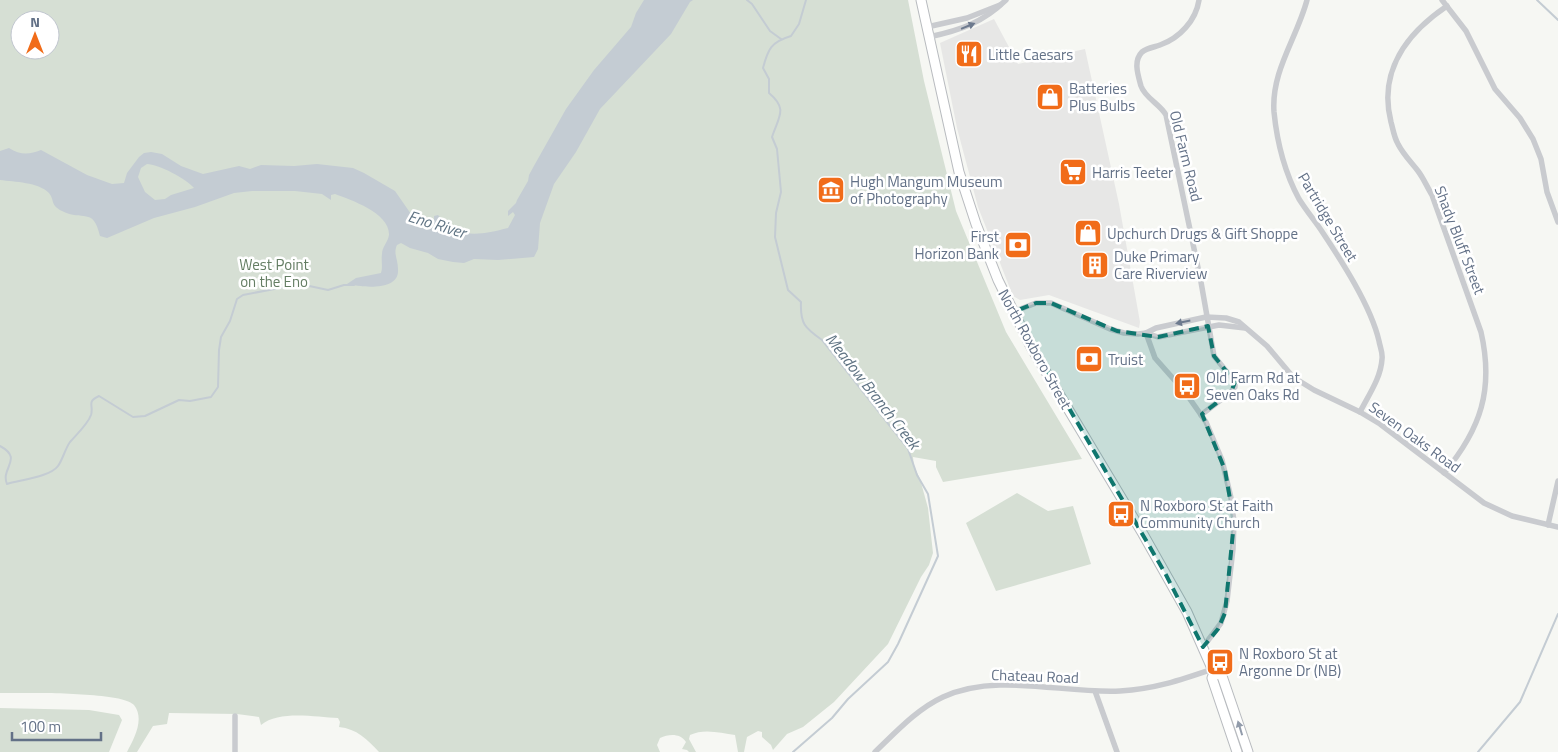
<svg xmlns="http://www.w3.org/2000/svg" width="1558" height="752" viewBox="0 0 1558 752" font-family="'Titillium Web',sans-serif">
  <rect width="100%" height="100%" fill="#f6f7f3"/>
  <polygon fill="#e7e7e6" points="994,19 1018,64 1085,49 1119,204 1140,322 1139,328 1049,295 1020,300 1013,296 978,207 957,128 940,43"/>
  <g fill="#d6dfd4" fill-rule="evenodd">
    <path d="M0,0H908L924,81L956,211L1006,332L1082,459L943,482L936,467V461L913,457L914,466L920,479L928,508L933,553L929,565L921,577L888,644L834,702L803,727L787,734L773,750L771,745L762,737V732L758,731L747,737L744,752H738L735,735C721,733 704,728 690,735L689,739L696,752H689L687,750L682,749L686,742C680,733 669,734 660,738L657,745L660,752H379C367,739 357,729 339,727L340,722L338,718C315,717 279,710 261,725L259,717L237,714L169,713L167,724L153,726L137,752H127C134,739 145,719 134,705C123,691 21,693 0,693ZM20,20H50V50H20Z"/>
    <polygon points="1017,493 1048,511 1073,506 1091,564 996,591 966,523"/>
    <polygon points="0,708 89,710 119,715 122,720 109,752 0,752"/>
  </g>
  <path fill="#c4ccd3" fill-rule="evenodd" d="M644,0H693L690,2L671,34L600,109L576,152L554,184L540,223L538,249L534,257L498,260L474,259L464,263L453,262L438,259L428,253L410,248L401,243L397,245C393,254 398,259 398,269C400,292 361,287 347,284L356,278L381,273C383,267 381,260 382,254C382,247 388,242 389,235C390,213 351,200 335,194L331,195V200L322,194L295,191H252L234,193L195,207L154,218L107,238L100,236C93,206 83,222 62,211C50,205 55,201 49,193C38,182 15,182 0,180V151L9,148C20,155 29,155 41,150L87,175L112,184L124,183L127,173L139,157L144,153L151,152L162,154L181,166L203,174L239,166L250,169L261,165L294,166L317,164L353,168L364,173L395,191L411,214L416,213C421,220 426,224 434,226V216L438,215C457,240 480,235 508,228L515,215L513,212L508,216V211L516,203L517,200L528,181L529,175L535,164L566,109L594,70L631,27L636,13ZM147,164C158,164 187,179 194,188L171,195L165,199L155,200L145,192L138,177L141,168Z"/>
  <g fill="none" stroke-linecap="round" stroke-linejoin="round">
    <g stroke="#c4ccd3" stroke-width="2">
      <polyline points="747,0 752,4 770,31 781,39"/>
      <polyline points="1537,0 1558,20"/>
      <path d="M0,446C24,459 0,468 7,484C20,480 50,477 58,466C63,459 65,449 70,442C76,435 88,424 91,415C94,405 86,402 99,396L133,417L145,416L179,400L190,401L211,397L218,387L219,350L221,337L230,321L237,299L243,295L300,284L328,290L344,285H354"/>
      <path d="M793,752L832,718L848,699L888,662L898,644L938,556L928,494L917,475L908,449L822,340C805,328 800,324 801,302L788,290L775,237L776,213L781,192L777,149L772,137C779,116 788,109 769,93V79L763,68C768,49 771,42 791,36L799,24L806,0"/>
      <polyline points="1478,752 1520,702 1558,614"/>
    </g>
    <g stroke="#b8bbbf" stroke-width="11">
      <g id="highway">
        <polyline points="921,0 959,172 976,224 998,280 1031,347 1143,534 1187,612 1214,673 1212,678 1237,752"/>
        <polyline points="1214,673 1222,676 1248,752"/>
      </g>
    </g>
    <g stroke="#c9cbcf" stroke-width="5.5">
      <path d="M1199,0C1196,20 1180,38 1160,45C1155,47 1147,48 1142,52C1133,61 1138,75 1141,86C1145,98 1160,104 1166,115L1201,282L1214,356L1235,382V387L1231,392L1201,415"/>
      <path d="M1307,0C1297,38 1271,71 1274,112C1277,142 1285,173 1299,199C1306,210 1314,220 1321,230C1341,260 1371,306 1379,341C1380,347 1383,353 1382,359C1381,378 1368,396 1360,412"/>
      <polyline points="1442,0 1466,31 1495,89 1520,118 1533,139 1541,159 1547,192 1558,222"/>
      <polyline points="927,27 967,18 1000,5"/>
      <path d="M929,37C961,30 982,23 1006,0"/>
      <polyline points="1013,312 1036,303 1051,303 1110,329 1124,333 1138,334 1146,333 1156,328 1206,317 1226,318 1239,322 1267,346 1293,377 1314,390 1360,412 1380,424 1484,503 1512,516 1558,527"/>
      <polyline points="1146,333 1155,358 1185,392 1206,422 1222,460 1231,498 1234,522 1233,549 1227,601 1221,623 1203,647"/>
      <polyline points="1146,333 1158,337 1219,325 1245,328"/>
      <path d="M1444,473C1481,429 1494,389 1481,332L1432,195C1427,187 1424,179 1418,171C1411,162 1403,154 1398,144C1394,137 1393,129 1391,122C1378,71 1407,33 1447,6"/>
      <polyline points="1548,525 1558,481"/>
      <polyline points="1095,691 1117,752"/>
      <polyline points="235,752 235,716"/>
      <path d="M875,752C896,732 917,709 943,697C998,672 1063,694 1120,691C1155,689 1181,680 1213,669"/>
    </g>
    <use href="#highway" stroke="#fff" stroke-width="9"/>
  </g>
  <defs><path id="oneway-solid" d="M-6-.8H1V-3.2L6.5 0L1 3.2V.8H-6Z" transform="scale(1.25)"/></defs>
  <g fill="#6d7a8e">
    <use href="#oneway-solid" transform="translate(968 26) rotate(-22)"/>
    <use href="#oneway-solid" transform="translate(1183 322) rotate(168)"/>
  </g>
  <use fill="#929cab" href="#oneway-solid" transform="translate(1240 728) rotate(-107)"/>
  <path fill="#0f766e" fill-opacity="0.2" stroke="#0f766e" stroke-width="4" stroke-dasharray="10 6" stroke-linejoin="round" d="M1036,303H1051L1117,331L1158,337L1208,326L1214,356L1235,382L1231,392L1202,414L1225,470L1234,522L1225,613L1218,629L1203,647L1165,573L1013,312Z"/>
  <defs>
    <g id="restaurant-square" transform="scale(1.4375)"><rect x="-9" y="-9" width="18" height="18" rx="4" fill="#f16c19" stroke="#fff"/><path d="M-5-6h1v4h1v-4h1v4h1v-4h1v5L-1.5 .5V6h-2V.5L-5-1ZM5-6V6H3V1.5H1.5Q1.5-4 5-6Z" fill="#fff"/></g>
    <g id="shop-square" transform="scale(1.4375)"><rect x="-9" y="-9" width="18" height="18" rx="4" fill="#f16c19" stroke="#fff"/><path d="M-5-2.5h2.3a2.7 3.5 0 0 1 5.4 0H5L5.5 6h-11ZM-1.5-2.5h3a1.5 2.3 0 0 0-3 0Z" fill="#fff"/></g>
    <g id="supermarket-square" transform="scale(1.4375)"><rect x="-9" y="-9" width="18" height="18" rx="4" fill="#f16c19" stroke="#fff"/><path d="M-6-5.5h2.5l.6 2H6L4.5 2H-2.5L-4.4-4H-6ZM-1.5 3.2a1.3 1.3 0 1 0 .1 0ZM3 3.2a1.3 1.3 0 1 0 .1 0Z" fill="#fff"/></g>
    <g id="museum-square" transform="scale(1.4375)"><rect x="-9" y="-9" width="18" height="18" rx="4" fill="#f16c19" stroke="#fff"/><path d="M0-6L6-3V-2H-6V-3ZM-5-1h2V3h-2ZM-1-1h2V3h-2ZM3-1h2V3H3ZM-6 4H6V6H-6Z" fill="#fff"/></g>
    <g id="bank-square" transform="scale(1.4375)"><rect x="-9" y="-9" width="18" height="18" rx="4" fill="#f16c19" stroke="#fff"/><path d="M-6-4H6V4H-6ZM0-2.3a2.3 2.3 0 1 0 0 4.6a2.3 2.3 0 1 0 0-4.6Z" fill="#fff"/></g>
    <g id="building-square" transform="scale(1.4375)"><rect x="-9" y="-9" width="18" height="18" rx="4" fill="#f16c19" stroke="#fff"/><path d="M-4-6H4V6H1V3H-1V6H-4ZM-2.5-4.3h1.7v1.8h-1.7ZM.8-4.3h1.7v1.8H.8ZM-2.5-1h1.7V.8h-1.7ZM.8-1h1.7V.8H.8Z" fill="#fff"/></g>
    <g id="bus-square" transform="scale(1.4375)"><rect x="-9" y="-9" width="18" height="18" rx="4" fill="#f16c19" stroke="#fff"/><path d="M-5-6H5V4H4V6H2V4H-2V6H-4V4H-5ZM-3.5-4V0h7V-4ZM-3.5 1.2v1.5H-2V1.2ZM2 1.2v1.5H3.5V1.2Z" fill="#fff"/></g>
  </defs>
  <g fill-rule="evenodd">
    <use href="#restaurant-square" x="969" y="54"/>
    <use href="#shop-square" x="1050" y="97"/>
    <use href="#supermarket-square" x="1073" y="172"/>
    <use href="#museum-square" x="831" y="190"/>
    <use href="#shop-square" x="1088" y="233"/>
    <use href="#bank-square" x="1018" y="245"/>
    <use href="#building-square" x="1095" y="265"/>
    <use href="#bank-square" x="1089" y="359"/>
    <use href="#bus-square" x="1187" y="386"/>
    <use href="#bus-square" x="1121" y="514"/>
    <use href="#bus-square" x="1220" y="662"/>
  </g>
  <g text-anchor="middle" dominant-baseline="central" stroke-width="5" stroke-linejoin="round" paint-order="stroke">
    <g font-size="15" fill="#637187" stroke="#fff" text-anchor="start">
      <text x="988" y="54">Little Caesars</text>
      <text x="1069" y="88">Batteries<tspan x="1069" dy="17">Plus Bulbs</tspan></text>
      <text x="1092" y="172">Harris Teeter</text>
      <text x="850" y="181">Hugh Mangum Museum<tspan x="850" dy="17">of Photography</tspan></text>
      <text x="1107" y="233">Upchurch Drugs &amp; Gift Shoppe</text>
      <text x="999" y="236" text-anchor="end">First<tspan x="999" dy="17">Horizon Bank</tspan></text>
      <text x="1114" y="256">Duke Primary<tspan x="1114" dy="17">Care Riverview</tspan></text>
      <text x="1108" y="359">Truist</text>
      <text x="1206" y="377">Old Farm Rd at<tspan x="1206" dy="17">Seven Oaks Rd</tspan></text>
      <text x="1140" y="505">N Roxboro St at Faith<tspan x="1140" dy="17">Community Church</tspan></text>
      <text x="1239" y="653">N Roxboro St at<tspan x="1239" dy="17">Argonne Dr (NB)</tspan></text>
    </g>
    <g font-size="15" fill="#637187" stroke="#fff">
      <text transform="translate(1186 156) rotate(76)">Old Farm Road</text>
      <text transform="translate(1328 217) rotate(59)">Partridge Street</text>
      <text transform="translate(1460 240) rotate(69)">Shady Bluff Street</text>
      <text transform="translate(1035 349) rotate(61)">North Roxboro Street</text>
      <text transform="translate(1415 437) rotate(36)">Seven Oaks Road</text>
      <text transform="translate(1035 676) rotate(2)">Chateau Road</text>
    </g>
    <g font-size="15" fill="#647d63" stroke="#fff">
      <text x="274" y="264">West Point<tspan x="274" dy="17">on the Eno</tspan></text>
    </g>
    <g font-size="16" font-style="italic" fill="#5f7383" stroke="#fff">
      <text transform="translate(437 224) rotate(17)">Eno River</text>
      <text transform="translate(873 391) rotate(52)">Meadow Branch Creek</text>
    </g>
  </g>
  <g transform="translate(35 35)"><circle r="24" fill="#ffffff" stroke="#c1c6cf"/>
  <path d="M0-4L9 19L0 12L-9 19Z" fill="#f16c19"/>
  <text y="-8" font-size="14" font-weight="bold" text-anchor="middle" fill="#637187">N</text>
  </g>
  <path d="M12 732v8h89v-8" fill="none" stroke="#637187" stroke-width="2.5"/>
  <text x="20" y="732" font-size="15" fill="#637187" stroke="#ffffff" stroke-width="4" paint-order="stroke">100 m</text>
</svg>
